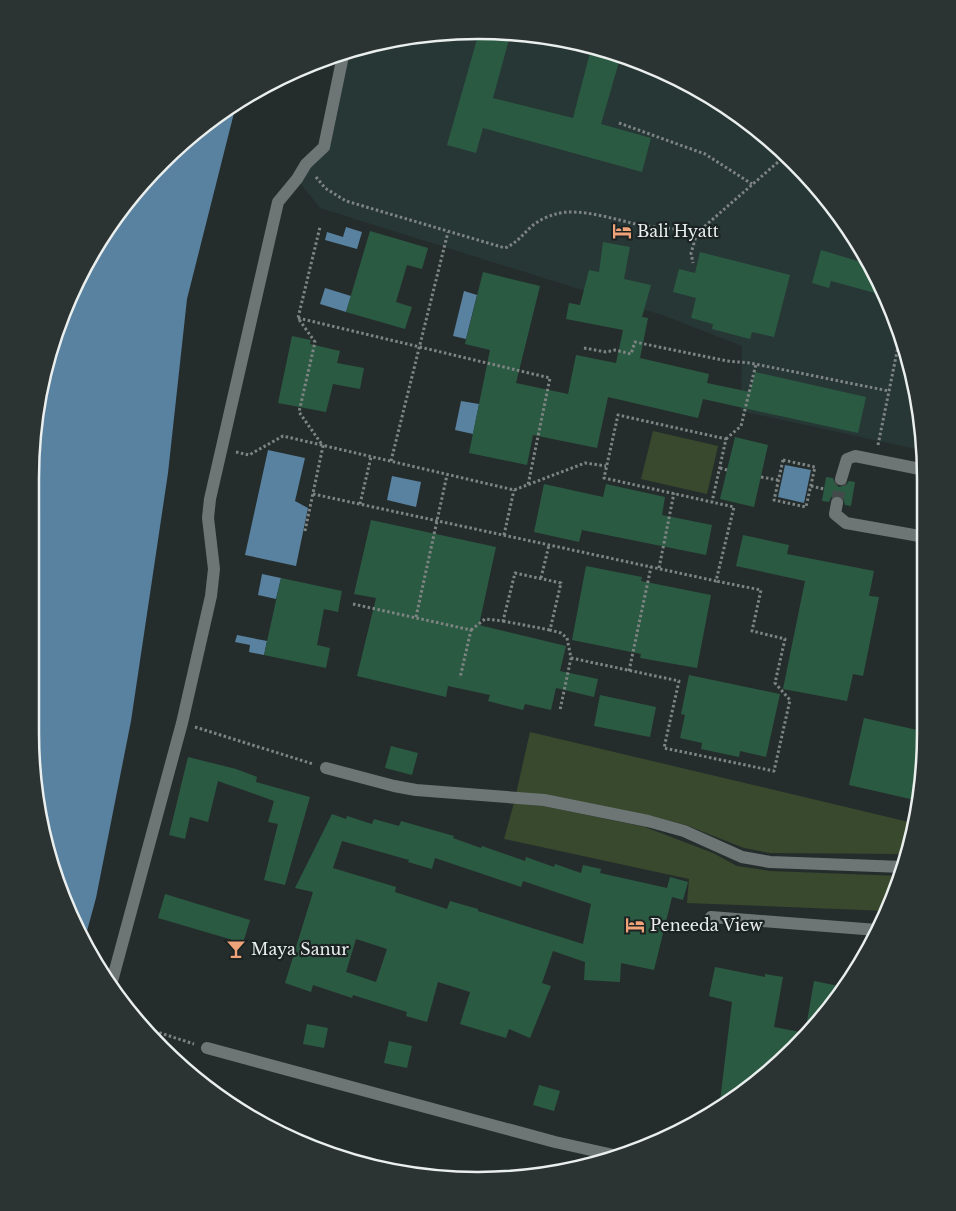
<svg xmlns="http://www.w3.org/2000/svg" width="956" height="1211" viewBox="0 0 956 1211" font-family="'Libre Baskerville',serif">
  <rect width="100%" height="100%" fill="#252d2c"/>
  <polygon fill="#273735" points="508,31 594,45 676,76 751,123 815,183 866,254 902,334 925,451 741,411 742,346 665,316 320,208 297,179 324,147 344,51 420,34"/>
  <g fill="#39492d">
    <polygon points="653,431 718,446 707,494 641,479"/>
    <polygon points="530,732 913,823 905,854 770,853 744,848 686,825 651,816 516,794"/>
    <polygon points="514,803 543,806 645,827 713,853 737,866 770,871 900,876 892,905 888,911 687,903 689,879 504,839"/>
  </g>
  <g fill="#5981a0">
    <polygon points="236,105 187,299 168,473 131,721 96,898 84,942 45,849 30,733 31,449 54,334 90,254 141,183"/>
    <polygon points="346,227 362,232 357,249 325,240 327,232 343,237"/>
    <polygon points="325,288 351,296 346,312 320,304"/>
    <polygon points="464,291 477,295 466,339 453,336"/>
    <polygon points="461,401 479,404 473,434 455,430"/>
    <polygon points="268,450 305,458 295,501 308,508 296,566 245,555"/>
    <polygon points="785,465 811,470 804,503 778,497"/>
    <polygon points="392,476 421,482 416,507 387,500"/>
    <polygon points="262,574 281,578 276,599 258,595"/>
    <polygon points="237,635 267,641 264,655 249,652 250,645 235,642"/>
  </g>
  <g fill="#2b5a43" fill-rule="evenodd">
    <polygon points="508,31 511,32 493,98 573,118 592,45 621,55 601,124 651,138 642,172 483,128 476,153 447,145 479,32"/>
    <polygon points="370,231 428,248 422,269 407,265 396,302 412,307 405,329 346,312"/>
    <polygon points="603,242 630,247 624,279 651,285 642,317 648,318 640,358 709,374 707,383 750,392 755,372 866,397 858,433 703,399 698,418 608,397 597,448 533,435 527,465 469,453 490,350 465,344 483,272 540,286 516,383 568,394 576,355 616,363 623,330 566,319 569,303 580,305 589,270 599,272"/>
    <polygon points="821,250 871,265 878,281 875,293 831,281 829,288 812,283"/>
    <polygon points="700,252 790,275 774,337 752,332 750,339 712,329 713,324 691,318 696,298 673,292 679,269 695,273"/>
    <polygon points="292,336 311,340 310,344 340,351 337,363 364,368 360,389 333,384 326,412 278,403"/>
    <polygon points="735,437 768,445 754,507 720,499"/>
    <polygon points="826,477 833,478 835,484 839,487 846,485 849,481 855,482 851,506 845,505 843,497 838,495 831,497 829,502 822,501"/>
    <polygon points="544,484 603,497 606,484 665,497 662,515 712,525 706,555 582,530 579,542 534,532"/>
    <polygon points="371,520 496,547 479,625 566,646 560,671 598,679 594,697 556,688 551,710 525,704 523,710 488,701 490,695 448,686 446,697 357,676 376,598 354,594"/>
    <polygon points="743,535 789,545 787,554 874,571 869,596 879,597 873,627 863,676 853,674 847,701 783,689 805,581 736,566"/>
    <polygon points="586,566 642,577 641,581 711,595 697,668 640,658 641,654 572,640"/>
    <polygon points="281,578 342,591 338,612 324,609 317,645 330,648 326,668 264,655"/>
    <polygon points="689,675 780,694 766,757 740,751 739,757 701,749 702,743 680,738 685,715 681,714"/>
    <polygon points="600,695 656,707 650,737 594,726"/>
    <polygon points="864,718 926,732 919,801 849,785"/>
    <polygon points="391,746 418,753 412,775 385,768"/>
    <polygon points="188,757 236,769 257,777 256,782 310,797 285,885 264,880 278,824 268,822 274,801 218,781 208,822 190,817 185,839 169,835"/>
    <path d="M332,814L346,819L347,816L372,824L374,819L399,826L401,821L454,836L453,838L481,848L482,846L525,861L526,857L554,867L555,864L581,873L583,865L601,869L600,873L667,888L670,877L688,882L683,900L672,897L654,970L621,963L620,982L584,980L585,962L553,951L542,983L551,986L530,1038L509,1029L506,1038L460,1024L470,992L438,982L427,1022L406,1016L407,1012L353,995L352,998L313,985L311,992L285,983L313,892L295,888ZM342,841L409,860L408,862L432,869L435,858L521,887L523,881L591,904L583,944L478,911V909L450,901L447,909L395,892L396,887L333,868ZM356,939L387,949L376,982L346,972Z"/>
    <polygon points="165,894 250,920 243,943 158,918"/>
    <polygon points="715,967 765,977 765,974 783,977 774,1027 805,1033 814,981 844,987 834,1006 773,1070 719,1109 732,1002 709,996"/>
    <polygon points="307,1024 328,1028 324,1048 303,1044"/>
    <polygon points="389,1041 412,1046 407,1068 384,1063"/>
    <polygon points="539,1085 560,1091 554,1111 533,1105"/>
  </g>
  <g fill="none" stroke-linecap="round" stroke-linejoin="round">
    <polyline stroke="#434a49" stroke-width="12" stroke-dasharray="12 6" stroke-linecap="butt" points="837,503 841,479"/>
    <g stroke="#7e8483" stroke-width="3" stroke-dasharray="2.5 2.5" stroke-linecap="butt">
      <polyline points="619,123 705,154 752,184"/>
      <path d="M316,177L325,188L346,201L505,248C517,243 523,234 532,226C539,220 548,216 556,214C578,207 617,220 640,225C659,228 677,228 697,233L691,253L693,263"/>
      <polyline points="697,233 786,155"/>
      <polyline points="298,318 550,378 528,485"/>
      <polyline points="584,348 606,352 615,350 631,354 635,342 727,361 750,363 889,391"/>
      <polyline points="726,439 741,426 756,364"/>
      <polyline points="878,445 901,332"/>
      <polyline points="236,452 249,455 283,436 514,490 585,463 606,466"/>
      <polygon points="783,460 815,467 806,507 774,500"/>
      <polyline points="391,461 448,232"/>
      <polyline points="720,468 727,470"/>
      <polyline points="761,477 778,480"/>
      <polyline points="811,486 824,489"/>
      <polyline points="313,494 716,581 734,507 604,478 618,415 726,439 712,502"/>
      <polyline points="360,504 371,457"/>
      <polyline points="305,531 323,446 299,412 315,342 298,318 320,227"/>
      <polyline points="504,535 514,490"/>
      <polyline points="659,568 674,493"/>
      <polyline points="541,578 549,545"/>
      <polyline points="353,604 471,630 460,678"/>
      <polyline points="416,617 447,475"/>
      <polyline points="503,621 550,630"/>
      <polyline points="471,630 485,619 503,621 515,573 561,583 550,630 561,633 567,638 571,658 560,710"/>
      <polyline points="571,658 679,681 664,748 774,771 790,700 775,683 785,639 752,631 761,590 716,581"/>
      <polyline points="629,671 651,567"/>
      <polyline points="195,727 313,764"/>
      <polyline points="145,1028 194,1044"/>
    </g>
    <g stroke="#6d7675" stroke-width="12">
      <polyline points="841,479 847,459 855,456 925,470"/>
      <polyline points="837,503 835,514 846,523 925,537"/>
      <polyline points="926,671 926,680"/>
      <polyline points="326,768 394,786 416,790 544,800 648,821 684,831 742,857 770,862 903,867"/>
      <polyline points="711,917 877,930"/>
      <polyline points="111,985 182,723 211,596 214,569 208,518 210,499 278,202 297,179 306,164 324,147 344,51"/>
      <polyline points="207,1048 555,1142 618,1156"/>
    </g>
  </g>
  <defs>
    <g id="hotel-bare" transform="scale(1.5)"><path d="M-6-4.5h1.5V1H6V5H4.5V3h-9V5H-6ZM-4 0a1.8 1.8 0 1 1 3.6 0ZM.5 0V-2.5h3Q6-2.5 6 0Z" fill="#f0a279" stroke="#1c2323" stroke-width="2.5" paint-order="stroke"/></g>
    <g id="bar-bare" transform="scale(1.5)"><path d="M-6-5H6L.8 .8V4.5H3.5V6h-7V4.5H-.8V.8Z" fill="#f0a279" stroke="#1c2323" stroke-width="2.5" paint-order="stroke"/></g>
  </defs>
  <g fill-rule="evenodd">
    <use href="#hotel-bare" x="622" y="231"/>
    <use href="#hotel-bare" x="635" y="925"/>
    <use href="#bar-bare" x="236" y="949"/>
  </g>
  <g text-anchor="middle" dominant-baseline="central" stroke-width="4.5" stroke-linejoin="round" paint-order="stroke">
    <g font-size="16" fill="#eaefee" stroke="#1c2323" text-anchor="start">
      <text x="637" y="231">Bali Hyatt</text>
      <text x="650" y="925">Peneeda View</text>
      <text x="251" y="949">Maya Sanur</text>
    </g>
  </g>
  <path d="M0 0H956V1211H0ZM478 39H478A439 439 0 0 1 917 478V733A439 439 0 0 1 478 1172H478A439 439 0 0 1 39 733V478A439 439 0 0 1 478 39Z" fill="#2c3333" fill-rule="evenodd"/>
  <path fill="none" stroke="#eaefee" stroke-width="2.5" d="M478 39H478A439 439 0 0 1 917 478V733A439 439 0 0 1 478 1172H478A439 439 0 0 1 39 733V478A439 439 0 0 1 478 39Z"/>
</svg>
